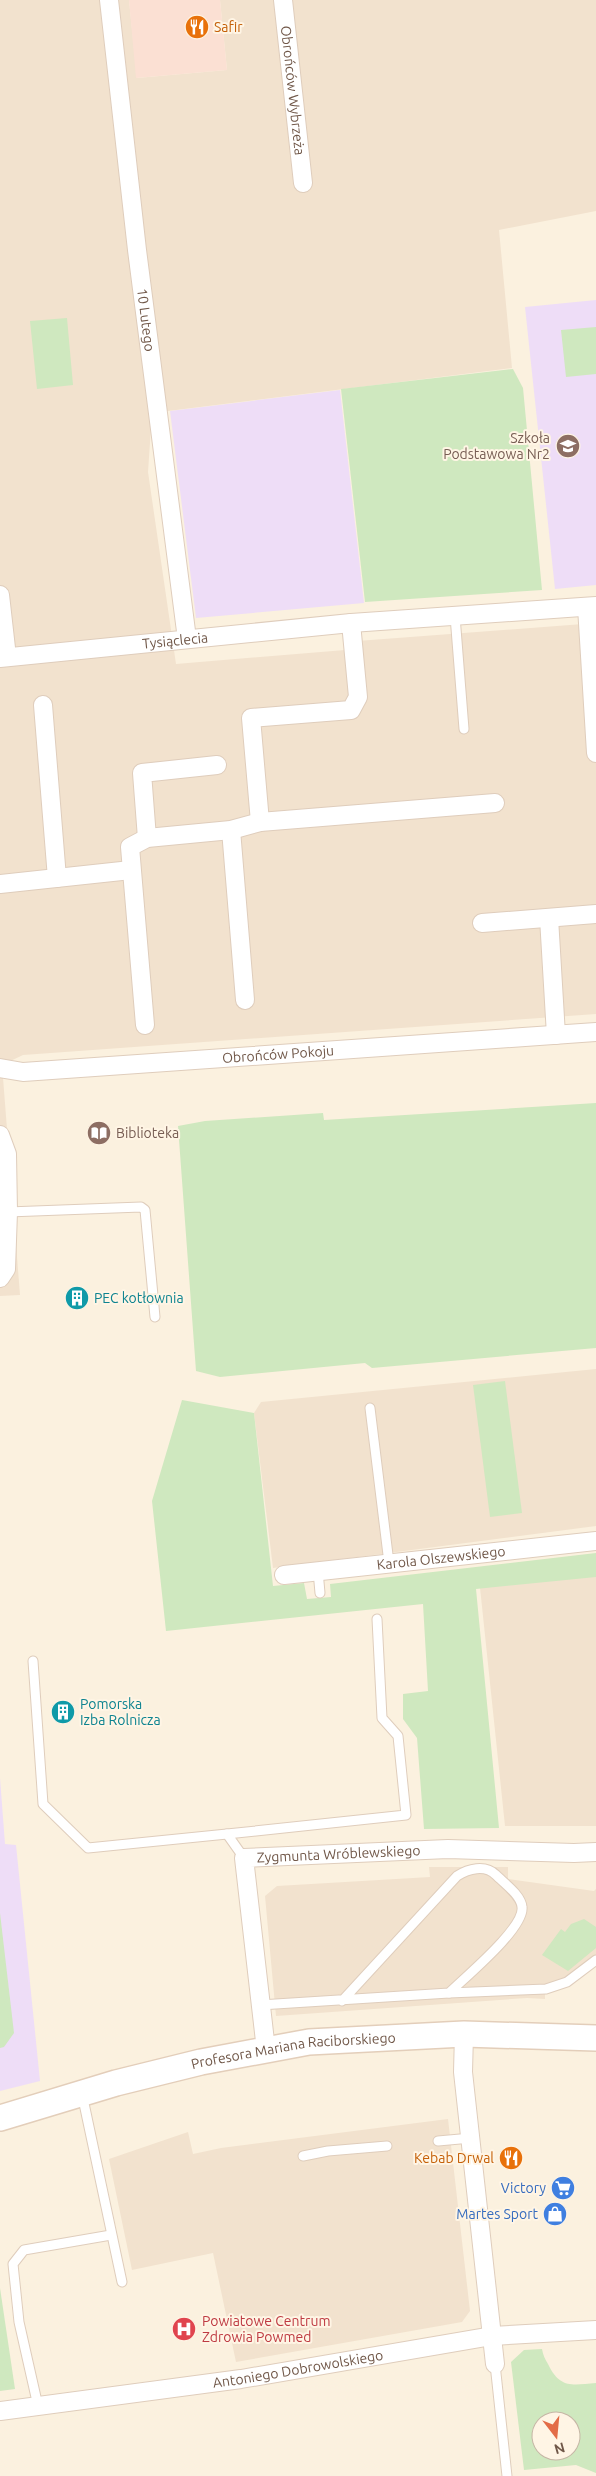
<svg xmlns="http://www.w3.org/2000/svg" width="596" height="2476" viewBox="0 0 596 2476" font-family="Ubuntu,sans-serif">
  <rect width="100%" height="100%" fill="#fbf1df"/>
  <g fill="#f2e2ce">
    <polygon points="0,0 129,0 137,78 227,70 220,0 596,0 596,211 499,230 512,368 152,413 148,472 176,664 345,650 344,642 596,623 596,1014 23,1055 2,1065 20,1295 0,1296"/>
    <polygon points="596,1369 596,1526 273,1568 254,1413 261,1402"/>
    <polygon points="596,1562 596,1826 505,1826 479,1578"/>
    <polygon points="429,1867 508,1867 508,1879 594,1891 596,1889 596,1956 561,1980 545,1985 545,1999 527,1998 276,2016 265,1896 277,1886 430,1877"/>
    <polygon points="448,2119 470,2311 462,2322 236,2362 213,2253 132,2270 109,2159 188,2132 193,2154 221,2148"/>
  </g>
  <polygon fill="#fbe0d3" points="129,0 220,0 227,70 136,78"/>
  <g fill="#eeddf7">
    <polygon points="596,300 596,585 555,589 525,307"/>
    <polygon points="340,390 364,603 196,618 170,411"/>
    <polygon points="0,1778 5,1844 16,1845 40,2081 0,2091"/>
  </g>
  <g fill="#cfe8bf" fill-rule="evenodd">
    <polygon points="67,318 73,385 37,389 30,321"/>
    <polygon points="596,327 596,374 566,377 561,330"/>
    <polygon points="513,369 523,388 542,590 365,602 341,389"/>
    <polygon points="596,1103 596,1348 372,1368 365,1363 220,1377 196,1371 178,1126 205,1121 323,1113 324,1120"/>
    <polygon points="505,1381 522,1513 490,1517 473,1385"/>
    <polygon points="182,1400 254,1413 273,1586 304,1583 307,1599 331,1597 330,1584 596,1553 596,1577 476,1589 499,1828 424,1829 417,1738 403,1719 403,1694 428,1691 423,1604 166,1631 152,1501"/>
    <polygon points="0,1913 14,2033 4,2047 0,2048"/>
    <polygon points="584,1919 596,1927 596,1948 568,1971 542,1955 561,1929 565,1932 571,1924"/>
    <polygon points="0,2288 15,2389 0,2391"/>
    <path d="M542,2349C543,2355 545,2359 548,2364C560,2389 572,2385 596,2383V2473L576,2465L524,2470L511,2362L524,2350ZM541,2421H571V2451H541Z"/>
  </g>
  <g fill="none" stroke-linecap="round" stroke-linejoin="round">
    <g stroke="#dfcdbc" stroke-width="11">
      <g id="lane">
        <polyline points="455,616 464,729"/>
        <polyline points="8,1212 141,1207 145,1210 155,1317"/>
        <polyline points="370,1408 389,1563"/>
        <polyline points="318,1571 320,1593"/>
        <polyline points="33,1661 43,1804 88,1848 227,1834"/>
        <polyline points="244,1858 227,1834 406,1815 398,1736 382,1718 377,1619"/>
        <polyline points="449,1993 546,1989 567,1982 596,1960"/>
        <path d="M260,2005L449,1993C464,1978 525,1928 522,1907C521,1895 504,1883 496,1875C485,1864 468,1869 457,1876L342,2001"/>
        <polyline points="82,2094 122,2282"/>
        <polyline points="438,2141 471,2138"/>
        <polyline points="303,2156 328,2151 387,2146"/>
        <polyline points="495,2364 507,2476"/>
        <polyline points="38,2406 19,2322 13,2264 24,2250 111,2235"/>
      </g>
    </g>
    <g stroke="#dfcdbc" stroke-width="20">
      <g id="street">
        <path id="s1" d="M109,0L137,250L187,639"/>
        <path id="s2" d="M283,0L303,183"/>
        <polyline points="0,595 7,657"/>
        <polyline points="587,607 596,753"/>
        <path id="s3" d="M0,658L351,623L596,606"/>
        <polyline points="43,705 57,878"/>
        <polyline points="260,822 251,718 351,710 358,697 351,623"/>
        <polyline points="231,830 245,1000"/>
        <polyline points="147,838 142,773 217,765"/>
        <polyline points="0,884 131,870"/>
        <polyline points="549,918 556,1035"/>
        <polyline points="482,923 596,914"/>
        <polyline points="145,1025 130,847 147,838 231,830 260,822 495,803"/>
        <path id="s4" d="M0,1068L23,1072L596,1032"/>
        <polyline points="0,1135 7,1154 8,1212 6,1269 0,1278"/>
        <path id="s5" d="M284,1575L596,1541"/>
        <polyline points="464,2034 463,2072 495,2364"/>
        <path id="s6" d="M266,2050L244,1858L448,1849L574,1853L596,1852"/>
        <path id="s7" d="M0,2411L241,2379L492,2336L596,2330"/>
      </g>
    </g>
    <g stroke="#e3ceba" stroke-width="28">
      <g id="secondary">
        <path id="s8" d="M0,2118L116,2083L201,2062L309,2042L464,2034L596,2038"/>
      </g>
    </g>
    <use href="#lane" stroke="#fff" stroke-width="9"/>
    <use href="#street" stroke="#fff" stroke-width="18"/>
    <use href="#secondary" stroke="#fff" stroke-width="25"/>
  </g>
  <defs>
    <g id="restaurant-disc" transform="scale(1.25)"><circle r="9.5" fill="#e8710a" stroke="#fff5e5"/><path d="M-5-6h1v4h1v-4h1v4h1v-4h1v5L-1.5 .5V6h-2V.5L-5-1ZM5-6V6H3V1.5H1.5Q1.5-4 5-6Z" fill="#fff"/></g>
    <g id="school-disc" transform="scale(1.25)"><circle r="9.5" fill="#8d6e63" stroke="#fff5e5"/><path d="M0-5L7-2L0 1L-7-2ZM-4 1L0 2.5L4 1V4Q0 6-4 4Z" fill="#fff"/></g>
    <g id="library-disc" transform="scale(1.25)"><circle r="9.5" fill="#8d6e63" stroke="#fff5e5"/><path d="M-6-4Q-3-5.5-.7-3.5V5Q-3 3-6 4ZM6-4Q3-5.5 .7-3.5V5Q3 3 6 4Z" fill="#fff"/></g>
    <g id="building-disc" transform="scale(1.25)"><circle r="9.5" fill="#0f9aa8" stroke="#fff5e5"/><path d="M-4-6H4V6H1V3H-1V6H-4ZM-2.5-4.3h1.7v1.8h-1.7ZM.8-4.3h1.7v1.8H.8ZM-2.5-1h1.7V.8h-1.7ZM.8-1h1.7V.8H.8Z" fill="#fff"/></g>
    <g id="supermarket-disc" transform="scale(1.25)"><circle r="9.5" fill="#3f7fe0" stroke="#fff5e5"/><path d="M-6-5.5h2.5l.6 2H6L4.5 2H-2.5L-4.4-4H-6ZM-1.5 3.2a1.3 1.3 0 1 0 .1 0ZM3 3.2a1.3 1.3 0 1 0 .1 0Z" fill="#fff"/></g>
    <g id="shop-disc" transform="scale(1.25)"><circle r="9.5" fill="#3f7fe0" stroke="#fff5e5"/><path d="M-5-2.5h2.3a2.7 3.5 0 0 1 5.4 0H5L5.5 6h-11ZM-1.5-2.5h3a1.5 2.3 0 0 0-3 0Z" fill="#fff"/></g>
    <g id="hospital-disc" transform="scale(1.25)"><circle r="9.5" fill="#e0444e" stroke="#fff5e5"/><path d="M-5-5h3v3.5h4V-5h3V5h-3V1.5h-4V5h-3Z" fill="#fff"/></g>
  </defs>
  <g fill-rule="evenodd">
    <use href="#restaurant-disc" x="197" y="27"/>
    <use href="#school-disc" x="568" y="446"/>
    <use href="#library-disc" x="99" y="1133"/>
    <use href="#building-disc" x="77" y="1298"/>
    <use href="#building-disc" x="63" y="1712"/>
    <use href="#restaurant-disc" x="511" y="2158"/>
    <use href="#supermarket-disc" x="563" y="2188"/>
    <use href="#shop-disc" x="555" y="2214"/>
    <use href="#hospital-disc" x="184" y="2329"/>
  </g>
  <g text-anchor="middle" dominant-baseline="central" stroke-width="4" stroke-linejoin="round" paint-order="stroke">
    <g font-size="14" fill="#c56008" stroke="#fff5e5" text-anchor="start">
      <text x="214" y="27">Safir</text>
      <text x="494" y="2158" text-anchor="end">Kebab Drwal</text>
    </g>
    <g font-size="14" fill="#705748" stroke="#fff5e5">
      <text stroke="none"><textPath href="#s2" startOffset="91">Obrońców Wybrzeża</textPath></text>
      <text stroke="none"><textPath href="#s1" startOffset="322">10 Lutego</textPath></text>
      <text stroke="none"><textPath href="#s3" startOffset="176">Tysiąclecia</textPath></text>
      <text stroke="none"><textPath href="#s4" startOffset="279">Obrońców Pokoju</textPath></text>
      <text stroke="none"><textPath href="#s5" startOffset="158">Karola Olszewskiego</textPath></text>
      <text stroke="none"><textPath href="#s6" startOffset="288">Zygmunta Wróblewskiego</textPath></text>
      <text stroke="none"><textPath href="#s8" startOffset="302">Profesora Mariana Raciborskiego</textPath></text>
      <text stroke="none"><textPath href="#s7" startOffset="301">Antoniego Dobrowolskiego</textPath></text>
    </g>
    <g font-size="14" fill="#785e54" stroke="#fff5e5" text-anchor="end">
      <text x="550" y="438">Szkoła<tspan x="550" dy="16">Podstawowa Nr2</tspan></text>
      <text x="116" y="1133" text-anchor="start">Biblioteka</text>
    </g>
    <g font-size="14" fill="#0d838f" stroke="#fff5e5" text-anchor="start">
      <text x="94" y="1298">PEC kotłownia</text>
      <text x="80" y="1704">Pomorska<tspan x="80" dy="16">Izba Rolnicza</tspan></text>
    </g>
    <g font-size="14" fill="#366cbe" stroke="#fff5e5" text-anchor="end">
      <text x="546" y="2188">Victory</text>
      <text x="538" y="2214">Martes Sport</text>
    </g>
    <g font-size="14" fill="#be3a42" stroke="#fff5e5" text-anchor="start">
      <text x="202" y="2321">Powiatowe Centrum<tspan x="202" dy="16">Zdrowia Powmed</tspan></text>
    </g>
  </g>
  <g transform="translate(556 2436) rotate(164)"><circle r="24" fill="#fff5e5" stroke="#c6b6a6"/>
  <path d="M0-4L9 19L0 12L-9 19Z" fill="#e36c47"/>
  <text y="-8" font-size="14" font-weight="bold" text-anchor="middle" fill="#705748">N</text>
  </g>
</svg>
